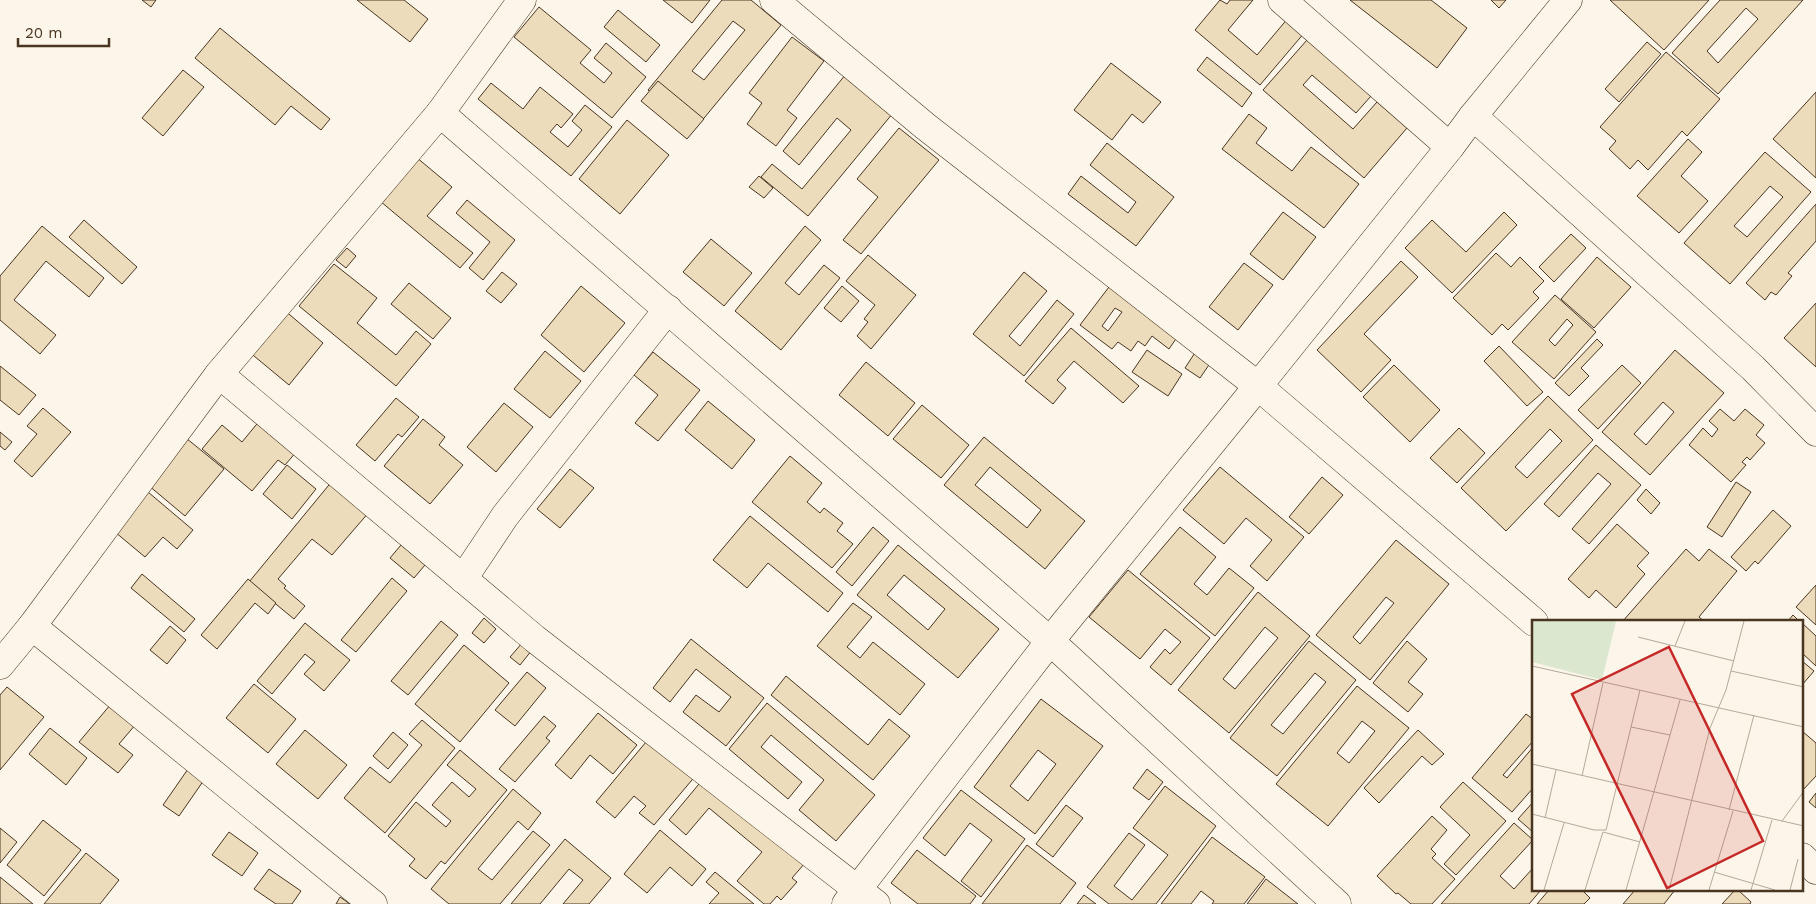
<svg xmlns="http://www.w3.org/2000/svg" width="1816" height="904" viewBox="0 0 1816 904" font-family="'Work Sans',sans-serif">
  <rect width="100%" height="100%" fill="#fbf6e9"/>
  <g fill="#ecdcbc" stroke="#4a3520" fill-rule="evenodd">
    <polygon points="142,0 156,0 151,7"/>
    <polygon points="357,0 404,0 428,19 410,42"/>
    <polygon points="663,0 710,0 692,23"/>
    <path d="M722,0H751L781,25L695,129L648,90ZM733,21L745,30L704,80L692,71Z"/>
    <polygon points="1220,0 1227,4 1230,0 1253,0 1228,30 1257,55 1289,17 1305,32 1260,85 1195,30"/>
    <polygon points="1350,0 1431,0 1467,28 1437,68"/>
    <polygon points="1491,0 1506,0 1499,8"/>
    <polygon points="1610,0 1709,0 1664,50"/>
    <path d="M1720,0H1803L1718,94L1672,53ZM1746,8L1758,19L1718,63L1707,51Z"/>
    <polygon points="539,7 591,50 580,63 604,83 612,73 594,58 606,43 646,77 612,118 514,37"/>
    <polygon points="618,10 660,45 646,62 604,27"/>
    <polygon points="220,28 330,119 321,130 291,106 275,125 195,58"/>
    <polygon points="792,37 824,61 787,110 797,118 776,146 747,124 762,103 749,93"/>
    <polygon points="1307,40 1371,96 1356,113 1312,75 1303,85 1353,129 1377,102 1407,128 1364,178 1263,90"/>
    <polygon points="1647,42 1661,54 1619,102 1605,89"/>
    <polygon points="1666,52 1720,99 1687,136 1682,131 1648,170 1638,160 1630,169 1609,149 1616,141 1600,127"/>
    <polygon points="1207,57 1252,93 1242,107 1197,70"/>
    <polygon points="1111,63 1161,102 1143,123 1132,114 1112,140 1074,110"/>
    <polygon points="183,70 204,87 163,136 142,118"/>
    <polygon points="846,74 893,113 808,216 761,177 772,164 802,189 851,130 837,118 799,165 783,151"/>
    <polygon points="658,81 704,119 687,139 641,101"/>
    <polygon points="491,83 523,109 540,87 573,114 561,128 557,124 550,132 568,147 582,130 572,121 585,105 612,127 571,176 478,99"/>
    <polygon points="1816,92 1816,178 1773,139"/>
    <polygon points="1249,114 1267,128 1256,143 1292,171 1311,147 1359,184 1324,228 1222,149"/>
    <polygon points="627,120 669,155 620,214 579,179"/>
    <polygon points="899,128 939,160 861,254 843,240 878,197 857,179"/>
    <polygon points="1688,139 1702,152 1681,176 1708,201 1679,233 1637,196"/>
    <polygon points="1107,143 1174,197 1136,246 1068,194 1081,176 1128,213 1136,202 1090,165"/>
    <path d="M1765,152L1811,192L1730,284L1684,243ZM1770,186L1783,197L1747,237L1734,226Z"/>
    <polygon points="416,157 452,187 427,216 473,253 460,268 380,201"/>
    <polygon points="759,176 773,188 764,198 749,187"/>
    <polygon points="467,200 515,240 483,280 469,268 490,242 456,213"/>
    <polygon points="1816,204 1816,241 1788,273 1792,276 1776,295 1771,292 1765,300 1746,283"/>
    <polygon points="1283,212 1316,237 1283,280 1250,254"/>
    <polygon points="1504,212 1517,225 1452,293 1405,248 1432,220 1466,252"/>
    <polygon points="84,220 137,267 122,284 69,237"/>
    <polygon points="42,226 104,278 89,297 46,261 14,300 56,335 40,354 0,320 0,276"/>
    <polygon points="805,226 821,240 785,283 799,295 824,265 840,278 781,350 735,311"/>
    <polygon points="1571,234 1586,248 1554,282 1539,267"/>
    <polygon points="711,239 752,273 724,306 683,272"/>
    <polygon points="347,248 356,256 346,268 336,260"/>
    <polygon points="1496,253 1511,267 1520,257 1544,281 1533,292 1539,298 1508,330 1502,324 1492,335 1453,298"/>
    <polygon points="868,255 916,295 871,349 857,336 868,322 864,319 875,305 846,281"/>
    <polygon points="1597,257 1631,287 1594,328 1561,299"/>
    <polygon points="1401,261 1418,277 1364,334 1391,360 1361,392 1317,350"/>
    <polygon points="1244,263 1273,285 1238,330 1209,307"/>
    <polygon points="334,264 377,298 357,323 396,355 416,331 431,344 396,386 299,306"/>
    <polygon points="502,272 517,284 501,303 486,291"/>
    <polygon points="1024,272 1047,291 1009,336 1020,346 1057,300 1074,314 1024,376 973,334"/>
    <polygon points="409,283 451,318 433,339 391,304"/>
    <path d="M1112,283L1180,333L1169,349L1152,336L1145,346L1138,341L1131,351L1118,342L1112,349L1080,325ZM1115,308L1122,312L1108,331L1102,326Z"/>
    <polygon points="581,286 625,323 584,372 541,335"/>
    <polygon points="842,286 859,301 841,322 824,308"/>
    <path d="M1555,295L1596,332L1554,379L1512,342ZM1567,319L1573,325L1555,346L1549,340Z"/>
    <polygon points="1816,303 1816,367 1784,338"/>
    <polygon points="283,309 323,343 289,385 248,351"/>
    <polygon points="1071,328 1139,386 1123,403 1074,361 1057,380 1066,388 1053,404 1025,381"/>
    <polygon points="1597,339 1603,345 1581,368 1589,376 1569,396 1555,383"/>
    <polygon points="1499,346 1543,392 1527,406 1484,361"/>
    <polygon points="1198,348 1213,359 1200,378 1185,368"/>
    <polygon points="1147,350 1182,374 1168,396 1132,372"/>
    <path d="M1675,350L1724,393L1650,475L1602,432ZM1663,402L1674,412L1646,445L1634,434Z"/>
    <polygon points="545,351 581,381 550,418 514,389"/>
    <polygon points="653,352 700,390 658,441 635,423 658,395 634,375"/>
    <polygon points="866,362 915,403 888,436 839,395"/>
    <polygon points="1394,365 1440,410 1410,442 1363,397"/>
    <polygon points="1622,365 1641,383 1598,429 1578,410"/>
    <polygon points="0,366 36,395 19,415 0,400"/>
    <path d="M1548,396L1593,440L1506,531L1461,488ZM1550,429L1562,441L1527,478L1515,467Z"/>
    <polygon points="396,398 419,417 402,437 398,434 375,461 356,445"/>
    <polygon points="708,401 755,440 732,469 685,430"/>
    <polygon points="504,403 533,427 496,472 467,447"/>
    <polygon points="922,405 969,445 941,478 893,439"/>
    <polygon points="43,408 71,432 32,477 14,461 37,434 27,426"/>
    <polygon points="1720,409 1734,421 1745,409 1764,425 1756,435 1765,443 1750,460 1747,457 1742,462 1746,465 1731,482 1689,445 1703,428 1712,437 1718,429 1709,421"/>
    <polygon points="261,419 298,450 285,465 278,460 252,491 202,449 222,425 242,442"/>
    <polygon points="423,419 445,437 439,445 463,465 430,504 384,466"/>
    <polygon points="1459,428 1485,453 1457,483 1430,458"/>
    <polygon points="0,432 12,442 5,450 0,446"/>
    <path d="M984,437L1085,521L1045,569L944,485ZM990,467L1041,510L1027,528L975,485Z"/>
    <polygon points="186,438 224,469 185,516 148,485"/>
    <polygon points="1596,445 1641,485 1589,544 1572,529 1611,484 1598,473 1559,517 1544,504"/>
    <polygon points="790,456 822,483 807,502 820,513 824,508 843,523 837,531 853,544 832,568 752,502"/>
    <polygon points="287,465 316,489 292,519 263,494"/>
    <polygon points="1220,467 1304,537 1267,581 1250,566 1272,540 1246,518 1224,544 1183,510"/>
    <polygon points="570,469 594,488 560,528 537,509"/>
    <polygon points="1322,477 1343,495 1309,534 1289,517"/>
    <polygon points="333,480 370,511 332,555 312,539 278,579 286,586 284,588 305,606 294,619 249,582"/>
    <polygon points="1736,482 1751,492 1722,537 1707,527"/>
    <polygon points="1646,489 1660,503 1651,514 1637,500"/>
    <polygon points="148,492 193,530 177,549 163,537 145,557 115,532"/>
    <polygon points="1773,510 1791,526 1758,564 1755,561 1746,571 1731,557"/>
    <polygon points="750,516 843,593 828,612 768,563 747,588 713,560"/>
    <polygon points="1617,524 1649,553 1637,566 1645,574 1616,608 1596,590 1589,598 1568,579"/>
    <polygon points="873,527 889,541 852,586 836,572"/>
    <polygon points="1180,527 1216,557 1194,584 1207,595 1229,568 1254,588 1215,636 1140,574"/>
    <path d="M1396,540L1449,584L1370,680L1316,635ZM1386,597L1394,603L1360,644L1353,637Z"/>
    <polygon points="401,545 425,565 414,578 390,558"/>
    <path d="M898,545L999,629L958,678L857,595ZM904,575L945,609L928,630L887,595Z"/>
    <polygon points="1686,549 1699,561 1709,549 1737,571 1699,617 1705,622 1622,622"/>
    <polygon points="1128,570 1210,638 1171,685 1150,667 1165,649 1170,654 1181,642 1165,629 1140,659 1089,617"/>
    <polygon points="142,574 195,619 184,632 131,588"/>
    <polygon points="392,578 407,591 356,652 341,640"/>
    <polygon points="248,579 276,603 268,614 255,603 217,649 201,635"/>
    <polygon points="1816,585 1816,625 1796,607"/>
    <path d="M1258,592L1310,636L1229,733L1178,690ZM1265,627L1278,638L1235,689L1223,679Z"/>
    <polygon points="853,603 872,617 847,647 860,658 873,642 925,684 900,715 817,646"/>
    <polygon points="1793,615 1800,622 1787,622"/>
    <polygon points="484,618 496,629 484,643 472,633"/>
    <polygon points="441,621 458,635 408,695 391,681"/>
    <polygon points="305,623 350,660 324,691 304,674 315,662 305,654 272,694 257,681"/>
    <polygon points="1802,623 1816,636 1816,666 1802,653"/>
    <polygon points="170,626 186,640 167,664 150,650"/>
    <polygon points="691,639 764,698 726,746 683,712 696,695 719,712 731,697 696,669 670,702 653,688"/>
    <path d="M1309,641L1356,680L1277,776L1230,738ZM1315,673L1326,682L1283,734L1271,725Z"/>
    <polygon points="1407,641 1427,659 1408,682 1423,694 1408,712 1373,683"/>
    <polygon points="523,642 532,650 520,665 510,657"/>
    <polygon points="464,645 509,683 460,742 415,704"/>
    <polygon points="1802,661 1814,671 1802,685"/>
    <polygon points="527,672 546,688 515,726 495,710"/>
    <polygon points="786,676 868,745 889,719 910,736 873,780 771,695"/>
    <polygon points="254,684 296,719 268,753 226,718"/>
    <path d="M1357,686L1409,728L1328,826L1276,784ZM1362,721L1375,731L1349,763L1337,753Z"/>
    <polygon points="7,687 44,717 0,770 0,695"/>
    <path d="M1041,699L1103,746L1035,834L974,787ZM1038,750L1056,764L1028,801L1010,786Z"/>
    <polygon points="767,703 875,795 836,841 799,810 824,780 771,735 761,747 802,782 788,799 729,749"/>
    <polygon points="111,704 136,724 119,744 133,755 118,773 79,742"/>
    <polygon points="598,713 637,745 613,774 590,755 571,779 555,765"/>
    <polygon points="1526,714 1534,720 1534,740 1503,775 1507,778 1534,746 1534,787 1512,812 1472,778"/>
    <polygon points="544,716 556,726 546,738 550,741 515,782 499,769"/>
    <polygon points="422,720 455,748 385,833 344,798 370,767 390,783 422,745 409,734"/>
    <polygon points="50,728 87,758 66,785 29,754"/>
    <polygon points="305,730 347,765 318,799 276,764"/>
    <polygon points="1418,730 1444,754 1432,765 1422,756 1379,803 1364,788"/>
    <polygon points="1802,731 1816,743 1816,776 1802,791"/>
    <polygon points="393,732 408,745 388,769 373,756"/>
    <polygon points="651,736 697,774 654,825 639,813 646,806 634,796 615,818 596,802"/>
    <polygon points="460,750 507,790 445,864 441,861 426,879 409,866 415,859 388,836 416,802 446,827 451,821 432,805 452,782 469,797 476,789 447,765"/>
    <polygon points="188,769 204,780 179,816 163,805"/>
    <polygon points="1147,769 1163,782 1149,800 1133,788"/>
    <polygon points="704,778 805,863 792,878 797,882 781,900 777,896 770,904 764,904 737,881 762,852 709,808 686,835 669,820"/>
    <polygon points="1463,782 1506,821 1456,875 1444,864 1470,835 1440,807"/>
    <polygon points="1165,786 1216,826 1156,904 1109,904 1087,887 1129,833 1145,845 1114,886 1132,900 1168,855 1133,828"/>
    <polygon points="513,789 541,813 528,830 518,821 478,869 492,880 533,831 550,845 500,904 449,904 431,889"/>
    <polygon points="961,790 1025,839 981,897 961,881 992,840 970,823 945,856 923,838"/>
    <polygon points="1816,793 1816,808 1809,802"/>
    <polygon points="1534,801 1534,833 1518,819"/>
    <polygon points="1066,805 1083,818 1053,857 1036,844"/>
    <polygon points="1432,816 1447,830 1431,849 1436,854 1432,858 1455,879 1432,904 1411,904 1398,893 1396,894 1377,876"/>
    <polygon points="43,820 81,850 44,896 7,865"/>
    <polygon points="1514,823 1533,840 1500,876 1514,889 1534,867 1534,890 1541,890 1529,904 1441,904"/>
    <polygon points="0,828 17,842 0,863"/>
    <polygon points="660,830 706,869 692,886 670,867 647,893 624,874"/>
    <polygon points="229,832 258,853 242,876 212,855"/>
    <polygon points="1212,837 1265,877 1244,904 1212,904 1214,901 1201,891 1191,904 1161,904"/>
    <polygon points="565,839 611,878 589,904 563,904 583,880 569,869 540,904 511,904"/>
    <polygon points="1027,845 1076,883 1060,904 982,904"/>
    <polygon points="917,850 976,896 970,904 918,904 891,883"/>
    <polygon points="86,853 119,880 100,904 44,904"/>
    <polygon points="269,869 301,891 292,904 276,904 254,889"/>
    <polygon points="715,872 754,904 709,904 719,893 706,882"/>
    <polygon points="0,877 33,904 0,904"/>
    <polygon points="1266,879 1298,904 1247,904"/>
    <polygon points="1549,890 1582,890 1590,898 1584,904 1537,904"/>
    <polygon points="1635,890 1675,890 1664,904 1623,904"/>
    <polygon points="1735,890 1738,890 1751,902 1750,904 1722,904"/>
    <polygon points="1084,895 1096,904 1077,904"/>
    <polygon points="340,897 350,904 336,904"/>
  </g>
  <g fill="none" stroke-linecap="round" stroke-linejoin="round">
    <g stroke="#4a3520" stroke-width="29">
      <g id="minor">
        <polyline points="774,0 925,126 1258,386 1534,622"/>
        <polyline points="1282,0 1450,147"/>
        <polyline points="440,113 1050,641 1337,904"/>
        <polyline points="1473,116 1753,368 1816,432"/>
        <polyline points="219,374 535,639 876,904"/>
        <polyline points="463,579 505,516 668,309"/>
        <polyline points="32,626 373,904"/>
        <polyline points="0,665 32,626 219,374 440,113 522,0"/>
        <polyline points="1802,857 1816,870"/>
        <polyline points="846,904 1050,641 1258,386 1450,147 1473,116 1568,0"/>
      </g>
    </g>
    <use href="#minor" stroke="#fbf6e9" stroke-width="28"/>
  </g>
  <g transform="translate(1532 620)">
    <rect width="271" height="271" fill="#fbf6e9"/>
    <path d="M0,1H84L70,60L0,42Z" fill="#dce7d0"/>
    <path fill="none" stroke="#b4a999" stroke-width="1" d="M106,17L202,41M143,26L153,1M0,46L272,107M199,51L272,67M99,107L138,115M0,144L272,206M50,156L71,63M197,190L222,95M0,194L62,210H74L108,70M13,198L24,150M250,201L272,171M182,252L243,270M12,270L32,203M53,270L71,212L108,222M94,270L148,80M137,270L178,108L194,70L212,1M177,270L201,191M219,270L240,200M258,270L266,239"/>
    <path fill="#c62828" fill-opacity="0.15" stroke="#c62828" stroke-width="2.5" d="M137,27L231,221L135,268L40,74Z"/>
    <rect width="271" height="271" fill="none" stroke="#4a3520" stroke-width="2.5"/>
  </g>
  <path d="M18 38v8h91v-8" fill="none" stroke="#4a3520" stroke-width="2.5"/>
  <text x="25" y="38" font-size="15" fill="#4a3520" stroke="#fbf6e9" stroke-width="4" paint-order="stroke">20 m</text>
</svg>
